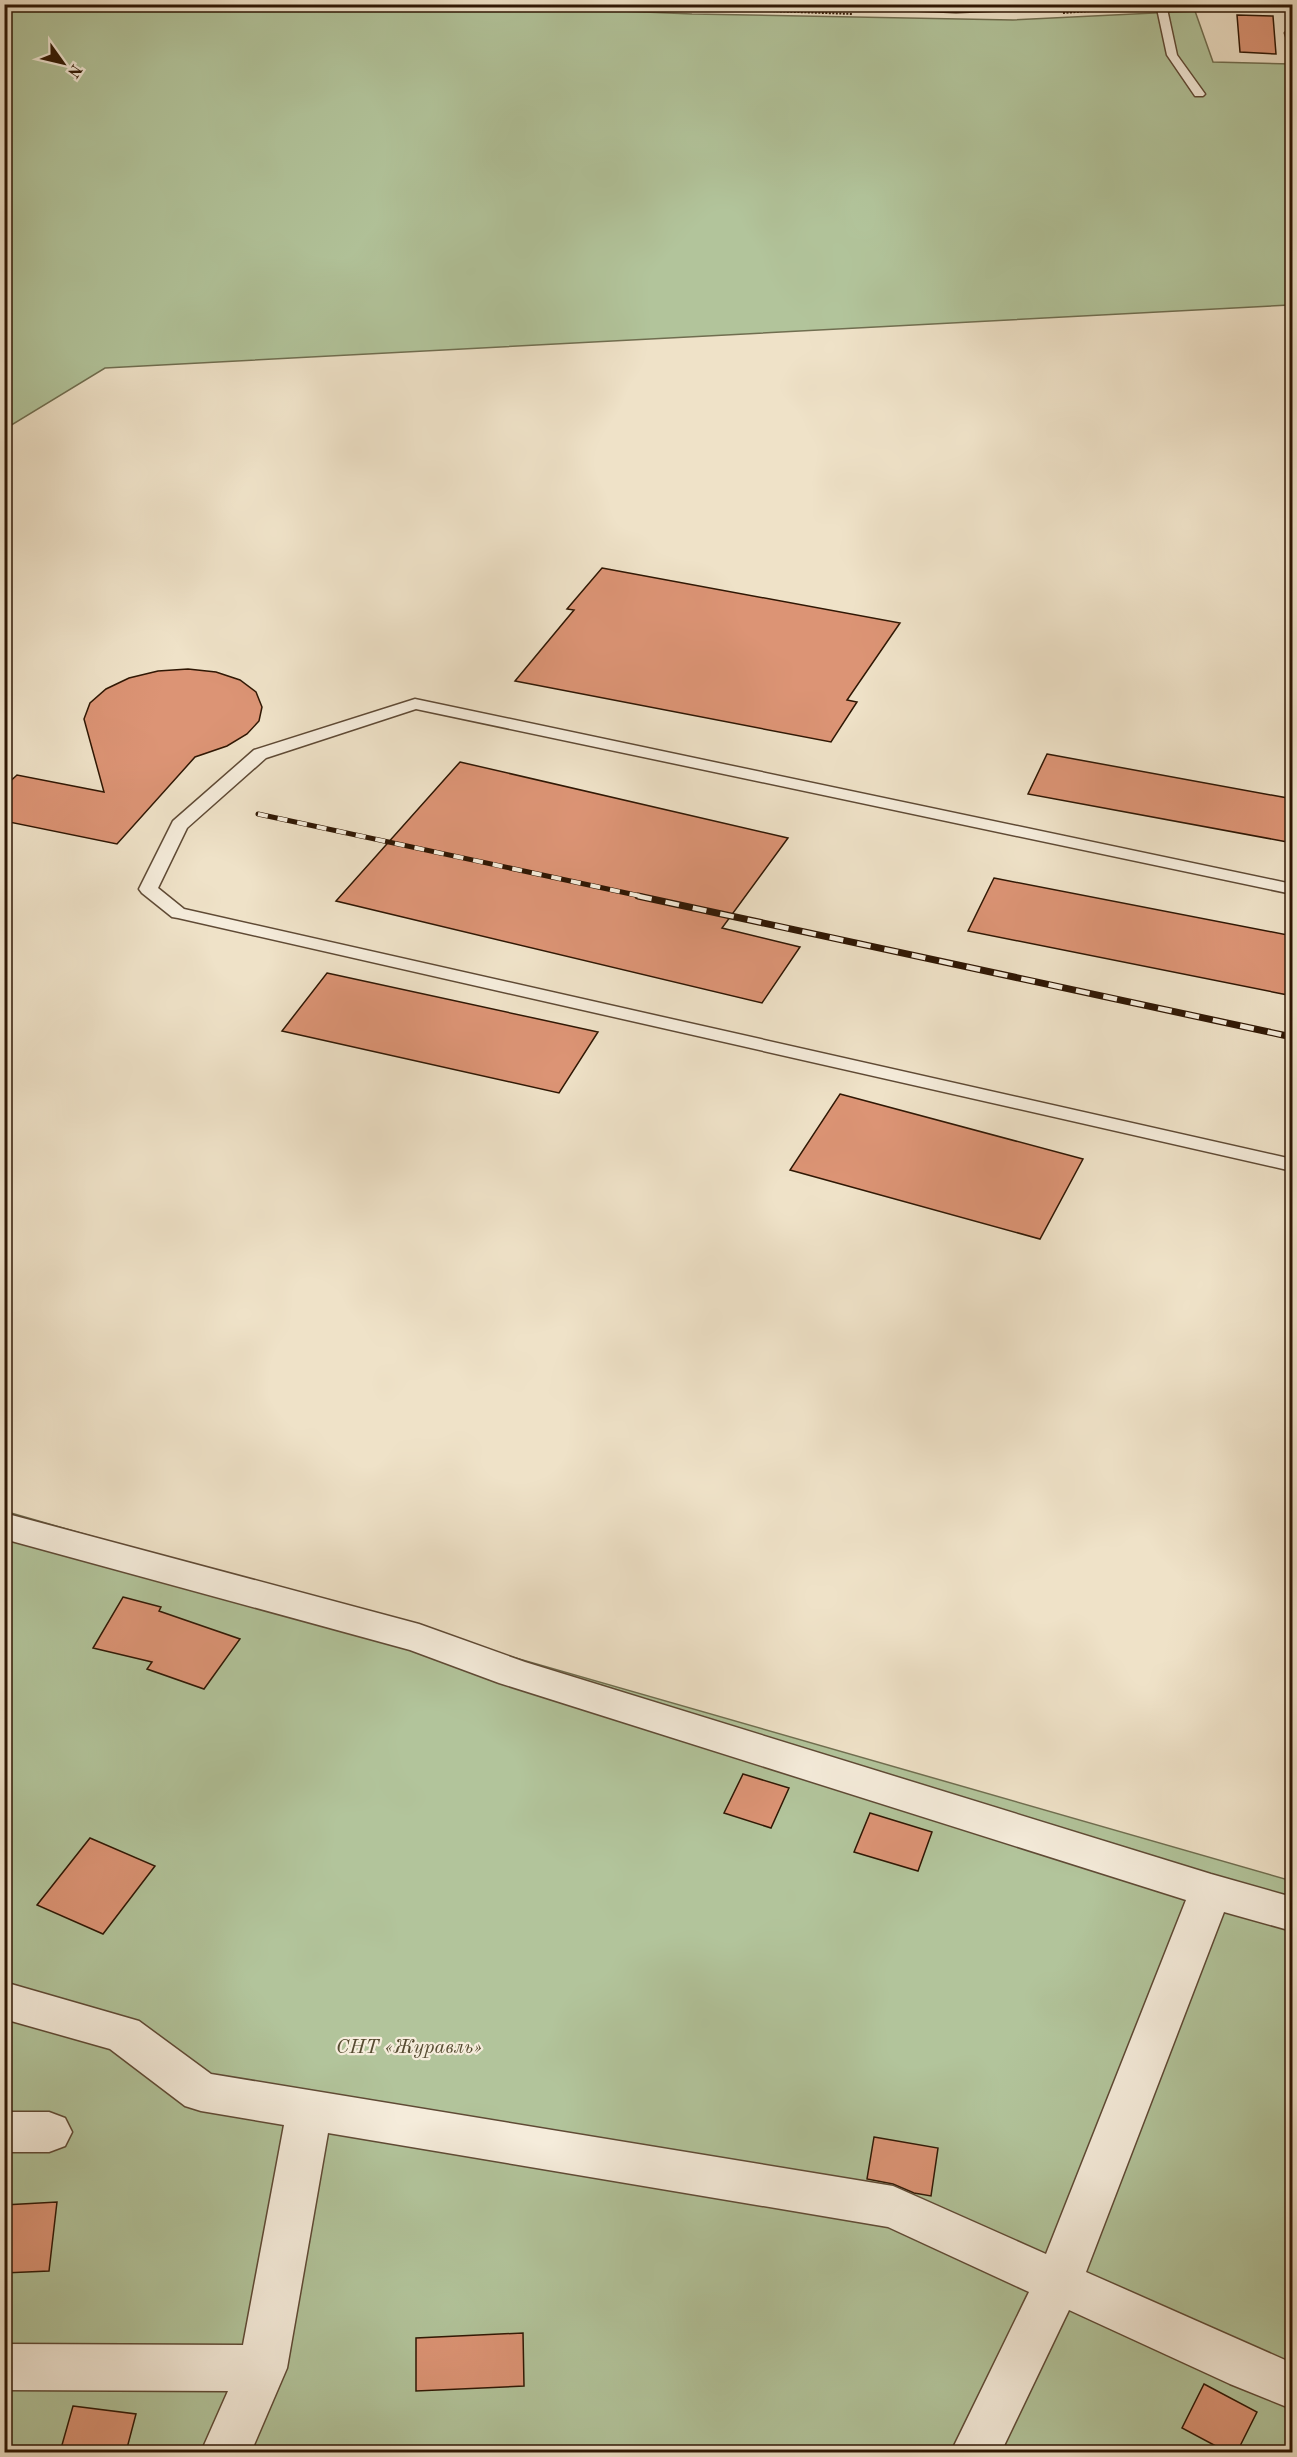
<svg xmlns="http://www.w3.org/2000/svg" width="1297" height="2457" viewBox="0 0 1297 2457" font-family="'Old Standard TT',serif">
  <rect width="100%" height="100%" fill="#efe2c8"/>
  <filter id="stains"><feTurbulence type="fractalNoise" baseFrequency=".00333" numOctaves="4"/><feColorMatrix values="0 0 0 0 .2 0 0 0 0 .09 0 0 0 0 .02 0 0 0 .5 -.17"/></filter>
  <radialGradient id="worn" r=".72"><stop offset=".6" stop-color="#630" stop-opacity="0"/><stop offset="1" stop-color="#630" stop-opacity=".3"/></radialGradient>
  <g fill="#b2c49b" stroke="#706e50" stroke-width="1.5">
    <polygon points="454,4 692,14 1013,20 1195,11 1213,62 1291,64 1289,305 105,368 5,429 5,5"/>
    <polygon points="4,1511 1292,1881 1292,2452 5,2452"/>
  </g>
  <g fill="#dc9475" stroke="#2f1704" stroke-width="1.5">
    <polygon points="1237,15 1273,16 1276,54 1240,52"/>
    <polygon points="602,568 900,623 847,700 857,702 831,742 515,681 574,610 567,609"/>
    <polygon points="188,669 216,672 240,680 256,692 262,707 259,721 247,734 227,746 195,757 117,844 4,821 4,787 17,775 104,792 84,719 90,703 106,689 129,678 158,671"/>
    <polygon points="1047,754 1293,799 1293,843 1028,794"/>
    <polygon points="460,762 788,838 722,928 800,947 762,1003 336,901"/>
    <polygon points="994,878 1293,936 1293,996 968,931"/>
    <polygon points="327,973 598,1032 559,1093 282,1031"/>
    <polygon points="840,1094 1083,1159 1040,1239 790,1170"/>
    <polygon points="123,1597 161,1607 159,1611 240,1639 204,1689 147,1669 152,1662 93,1648"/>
    <polygon points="743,1774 789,1788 771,1828 724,1813"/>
    <polygon points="870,1813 932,1832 918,1871 854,1852"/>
    <polygon points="90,1838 155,1866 103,1934 37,1905"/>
    <polygon points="874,2137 938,2148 931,2196 914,2193 893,2184 867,2179"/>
    <polygon points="57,2202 49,2271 4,2273 4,2205"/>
    <polygon points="523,2333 524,2386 416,2391 416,2338"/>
    <polygon points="1204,2384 1257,2412 1237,2452 1227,2452 1182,2428"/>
    <polygon points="73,2406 136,2414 126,2452 60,2452"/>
  </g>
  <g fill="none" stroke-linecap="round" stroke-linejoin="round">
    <g stroke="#5f4a35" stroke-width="3">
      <g id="lane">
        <polygon points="1156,4 1166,4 1177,55 1205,94 1203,96 1195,96 1167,55"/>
        <polygon points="1292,27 1292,43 1288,42 1285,33"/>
        <polygon points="415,699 1292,884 1292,894 416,709 266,758 187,828 158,888 184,909 1292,1159 1292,1171 178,918 172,917 142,893 139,889 173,821 254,750"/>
      </g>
    </g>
    <g stroke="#5f4a35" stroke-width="3">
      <g id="street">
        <polygon points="4,1513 419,1624 525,1662 1211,1874 1292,1897 1292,1931 1224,1912 1086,2272 1292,2363 1292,2409 1230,2384 1069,2310 1001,2452 951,2452 1029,2292 888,2227 328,2133 287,2368 251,2452 201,2452 228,2391 4,2390 4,2344 243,2345 284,2125 201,2111 185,2106 110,2049 4,2019 4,1982 139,2021 211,2074 893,2186 1046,2254 1186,1900 499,1683 410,1650 4,1539"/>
        <polygon points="4,2112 49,2112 65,2118 72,2132 65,2146 49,2152 4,2152"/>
      </g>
    </g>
    <g stroke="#2f1704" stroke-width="3">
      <polygon id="secondary" points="870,4 1044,4 1036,9 956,12 878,9"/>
    </g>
    <g stroke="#2f1704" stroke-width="2" stroke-dasharray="2 1.5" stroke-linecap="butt">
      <polyline points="577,4 852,14"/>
      <polyline points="1063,13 1133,8"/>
    </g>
    <use href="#lane" fill="#f5ecdb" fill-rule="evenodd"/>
    <use href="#street" fill="#f5ecdb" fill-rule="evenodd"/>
    <use href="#secondary" fill="#f5ecdb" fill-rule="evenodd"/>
    <g stroke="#2f1704" stroke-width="5">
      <polyline id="rail-far1" points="258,814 645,897"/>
    </g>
    <g stroke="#2f1704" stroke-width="7">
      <polyline id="rail" points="638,896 1292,1037"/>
    </g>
    <use href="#rail-far1" stroke="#f5ecdb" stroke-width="4" stroke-dasharray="10" stroke-linecap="butt"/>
    <use href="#rail" stroke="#f5ecdb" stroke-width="4.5" stroke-dasharray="14" stroke-linecap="butt"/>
  </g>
  <g text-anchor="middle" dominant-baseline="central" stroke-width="4.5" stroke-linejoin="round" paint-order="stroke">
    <g font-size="20" font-style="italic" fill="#564b31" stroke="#f5ecdb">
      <text x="409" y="2048">СНТ «Журавль»</text>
    </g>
  </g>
  <rect width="1297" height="2457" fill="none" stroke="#efe2c8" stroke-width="24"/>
  <rect x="6" y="6" width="1285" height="2445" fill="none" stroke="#2f1704" stroke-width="3"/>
  <rect x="12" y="12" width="1273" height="2433" fill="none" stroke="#2f1704" stroke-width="1.5"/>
  <g transform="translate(63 63) rotate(124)" stroke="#f5ecdb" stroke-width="4.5" paint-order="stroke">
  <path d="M0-4.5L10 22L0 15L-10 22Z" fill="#2f1704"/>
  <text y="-9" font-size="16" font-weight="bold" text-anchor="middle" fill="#2f1704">N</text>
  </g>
  <rect width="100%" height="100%" filter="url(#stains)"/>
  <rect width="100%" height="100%" fill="url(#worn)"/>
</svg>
